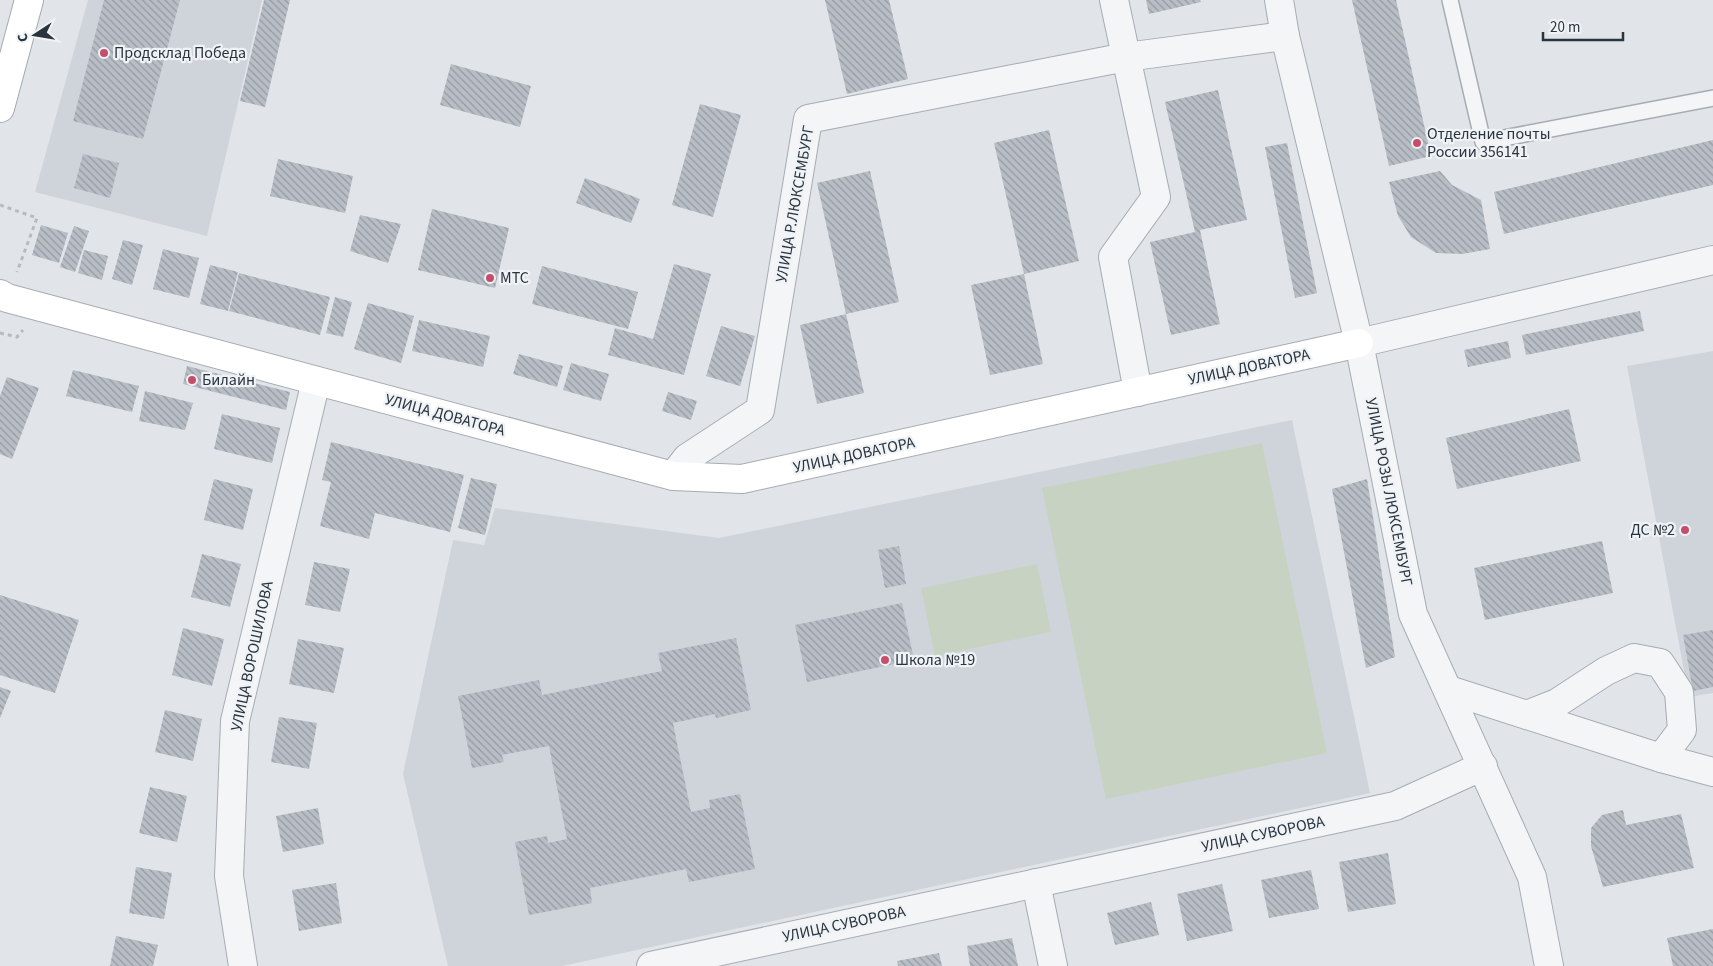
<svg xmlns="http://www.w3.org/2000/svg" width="1713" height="966" viewBox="0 0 1713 966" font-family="'Source Sans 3',sans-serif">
  <defs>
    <pattern id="building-back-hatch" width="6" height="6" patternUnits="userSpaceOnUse" patternTransform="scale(1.25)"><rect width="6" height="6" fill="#b8bec5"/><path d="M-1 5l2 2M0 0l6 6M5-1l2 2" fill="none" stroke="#969ba1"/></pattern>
  </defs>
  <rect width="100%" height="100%" fill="#e1e5e9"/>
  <g fill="#cfd4da">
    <polygon points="88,0 262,0 207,236 35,192"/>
    <polygon points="1713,351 1713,693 1689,697 1627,366"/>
    <polygon points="1292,420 1370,793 562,966 448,966 403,774 453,540 484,545 495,508 719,538"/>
  </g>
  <g fill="#c8d2c3">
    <polygon points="1262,443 1327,753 1106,799 1042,488"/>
    <polygon points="1037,564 1051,632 935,656 921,588"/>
  </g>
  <g fill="url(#building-back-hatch)">
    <polygon points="104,0 180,0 143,139 73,121"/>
    <polygon points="264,0 290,0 265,107 240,101"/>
    <polygon points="825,0 889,0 908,79 847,94"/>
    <polygon points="1146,0 1200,0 1201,2 1149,14"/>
    <polygon points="1352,0 1396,0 1431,156 1389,166"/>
    <polygon points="451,64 531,86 520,127 440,105"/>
    <polygon points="1218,90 1247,220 1200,230 1220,324 1171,335 1150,242 1195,232 1165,102"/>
    <polygon points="700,104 741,115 713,217 672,205"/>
    <polygon points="1049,130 1079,261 1024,274 1043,364 990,375 971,285 1024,274 994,143"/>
    <polygon points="1713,140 1713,185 1504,234 1494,192"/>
    <polygon points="1287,143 1317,293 1295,298 1265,147"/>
    <polygon points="83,154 119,163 110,198 74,188"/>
    <polygon points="278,159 353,176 345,213 270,196"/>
    <polygon points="870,171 899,302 846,314 817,183"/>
    <polygon points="1440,171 1452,185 1481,200 1490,249 1462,254 1436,253 1411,237 1398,216 1389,182"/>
    <polygon points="585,178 640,199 631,223 576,203"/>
    <polygon points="432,209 509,228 495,288 418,270"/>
    <polygon points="360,215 401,224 388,263 350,251"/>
    <polygon points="41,225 68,233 59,263 32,255"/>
    <polygon points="74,226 89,231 75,272 60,267"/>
    <polygon points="123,240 143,245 132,285 112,279"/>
    <polygon points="163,249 199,258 189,298 153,289"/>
    <polygon points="84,250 108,256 102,280 78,273"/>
    <polygon points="674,264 711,274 684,375 608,355 615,328 653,339"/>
    <polygon points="210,265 238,272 228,311 200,304"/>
    <polygon points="542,266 638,292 628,329 532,304"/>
    <polygon points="239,273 330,297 320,335 229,311"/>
    <polygon points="335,297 352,302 343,337 326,333"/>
    <polygon points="368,303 414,316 401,363 354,349"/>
    <polygon points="1640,311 1644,331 1526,355 1522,335"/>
    <polygon points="846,314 864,393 817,404 800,325"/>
    <polygon points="419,320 490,336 483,367 412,351"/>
    <polygon points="721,326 755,336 740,386 706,376"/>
    <polygon points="1508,341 1511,358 1468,367 1464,350"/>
    <polygon points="519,354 563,366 557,387 513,374"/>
    <polygon points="571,363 609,374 601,401 563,390"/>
    <polygon points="187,366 290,392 286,410 183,384"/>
    <polygon points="73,370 139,386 132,412 66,396"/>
    <polygon points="7,377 39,388 12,459 0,454 0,396"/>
    <polygon points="145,391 193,403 185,430 139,421"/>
    <polygon points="668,392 697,401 691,420 662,411"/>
    <polygon points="1569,409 1581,461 1457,489 1446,438"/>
    <polygon points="222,414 280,428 272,463 214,449"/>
    <polygon points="331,442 464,475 450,532 375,513 369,539 320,526 331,482 322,480"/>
    <polygon points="471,478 497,484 485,535 458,528"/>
    <polygon points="214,479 253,489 243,530 204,520"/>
    <polygon points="1367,479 1395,657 1366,668 1332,489"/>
    <polygon points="1602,541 1613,593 1485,620 1474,568"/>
    <polygon points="899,546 906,584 885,588 878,550"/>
    <polygon points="202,554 241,564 230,607 191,597"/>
    <polygon points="314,562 350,569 340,612 305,605"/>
    <polygon points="0,595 79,620 55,693 0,675"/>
    <polygon points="902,603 914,660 807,682 795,625"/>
    <polygon points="183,628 224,639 212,686 172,675"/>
    <polygon points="1713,630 1713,687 1693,691 1683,635"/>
    <polygon points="736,638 751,710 716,718 715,714 673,723 691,812 710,808 709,800 740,794 755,869 689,882 686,869 590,888 592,903 529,915 515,842 547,836 548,843 567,839 549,746 502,755 504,762 472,768 458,696 539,680 542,695 662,671 658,653"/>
    <polygon points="298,639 344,648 334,693 289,684"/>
    <polygon points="0,687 11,691 0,718"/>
    <polygon points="165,710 202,719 193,761 155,752"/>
    <polygon points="279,717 317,723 309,769 271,762"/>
    <polygon points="150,787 187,796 177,842 139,833"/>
    <polygon points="318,808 324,844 283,852 276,816"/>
    <polygon points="1623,810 1626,825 1681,814 1694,868 1603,887 1591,846 1591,828 1602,815"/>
    <polygon points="1388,853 1396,904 1348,912 1339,862"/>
    <polygon points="136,867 172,873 164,919 129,913"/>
    <polygon points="1311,870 1319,909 1269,918 1261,880"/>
    <polygon points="336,883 342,923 299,931 292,890"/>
    <polygon points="1222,884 1233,931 1187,941 1177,894"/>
    <polygon points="1151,902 1159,935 1115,945 1107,913"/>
    <polygon points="1713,929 1713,966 1673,966 1667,938"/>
    <polygon points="116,936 158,945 153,966 110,966"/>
    <polygon points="1012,938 1018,966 970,966 967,946"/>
    <polygon points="939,953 942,966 898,966 897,961"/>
  </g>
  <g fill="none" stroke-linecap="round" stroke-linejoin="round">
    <g stroke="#a6acb3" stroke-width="18">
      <polyline id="lane" points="1450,0 1483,142 1713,98"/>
    </g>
    <g stroke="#a6acb3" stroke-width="30">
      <g id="street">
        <polyline points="1114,0 1156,197 1113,257 1138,392"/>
        <polyline points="1279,0 1285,36 1359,343 1413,614 1532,877 1549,966"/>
        <polyline points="1359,343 1713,260"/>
        <polyline points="673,476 687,458 760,410 808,119 1126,57 1285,36"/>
        <polyline points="1449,690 1661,758 1713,772"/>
        <polyline points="1527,715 1557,703 1606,671 1634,658 1660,663 1679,692 1682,730 1661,758"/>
        <polyline points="1036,883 1053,966"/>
        <polyline points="243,966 229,876 235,721 316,381"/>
        <polyline points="651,966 1395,806 1483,766"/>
      </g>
    </g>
    <g stroke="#a6acb3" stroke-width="30">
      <polyline id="secondary" points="0,294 7,298 673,476 742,479 1359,343"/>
    </g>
    <g stroke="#a1aab4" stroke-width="30">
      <polyline id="primary" points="0,108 29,0"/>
    </g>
    <g stroke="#b7bbc0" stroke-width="3" stroke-dasharray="4 4" stroke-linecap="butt">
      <polyline points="0,205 37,218 17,272"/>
      <polyline points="0,333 17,337 23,330"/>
    </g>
    <use href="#lane" stroke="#f3f5f7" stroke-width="15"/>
    <use href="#street" stroke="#f3f5f7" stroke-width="28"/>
    <use href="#secondary" stroke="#fff" stroke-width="28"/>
    <use href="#primary" stroke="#fff" stroke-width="28"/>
  </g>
  <g fill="#c54e6b" stroke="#f0f3f6" stroke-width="2">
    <circle cx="104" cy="53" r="5"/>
    <circle cx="1417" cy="143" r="5"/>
    <circle cx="490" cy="278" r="5"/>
    <circle cx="192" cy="380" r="5"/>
    <circle cx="1685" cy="530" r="5"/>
    <circle cx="885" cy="660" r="5"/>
  </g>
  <g text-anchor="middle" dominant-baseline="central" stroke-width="4.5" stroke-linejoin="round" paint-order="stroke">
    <g font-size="16" fill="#2a343f" stroke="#f0f3f6" text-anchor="start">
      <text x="114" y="53">Продсклад Победа</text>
      <text x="1427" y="134">Отделение почты<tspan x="1427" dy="18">России 356141</tspan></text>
      <text x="500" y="278">МТС</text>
      <text x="202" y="380">Билайн</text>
      <text x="1675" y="530" text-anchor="end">ДС №2</text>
      <text x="895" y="660">Школа №19</text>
    </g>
    <g font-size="16" fill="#2a343f" stroke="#f0f3f6">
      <text transform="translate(795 204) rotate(-80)">УЛИЦА Р.ЛЮКСЕМБУРГ</text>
      <text transform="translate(1249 367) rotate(-12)">УЛИЦА ДОВАТОРА</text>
      <text transform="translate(445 415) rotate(15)">УЛИЦА ДОВАТОРА</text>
      <text transform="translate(854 455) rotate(-12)">УЛИЦА ДОВАТОРА</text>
      <text transform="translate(1389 492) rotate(79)">УЛИЦА РОЗЫ ЛЮКСЕМБУРГ</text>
      <text transform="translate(252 656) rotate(-78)">УЛИЦА ВОРОШИЛОВА</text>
      <text transform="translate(1263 834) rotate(-12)">УЛИЦА СУВОРОВА</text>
      <text transform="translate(844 924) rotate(-12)">УЛИЦА СУВОРОВА</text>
    </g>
  </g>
  <g transform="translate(35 35) rotate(258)" stroke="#f0f3f6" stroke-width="4" paint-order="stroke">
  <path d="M0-4L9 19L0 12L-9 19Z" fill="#2a343f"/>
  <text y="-8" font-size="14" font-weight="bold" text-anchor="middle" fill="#2a343f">С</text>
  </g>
  <path d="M1543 32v8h80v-8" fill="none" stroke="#2a343f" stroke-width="2.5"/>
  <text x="1550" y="32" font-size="15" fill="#2a343f" stroke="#f0f3f6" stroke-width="4" paint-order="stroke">20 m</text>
</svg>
